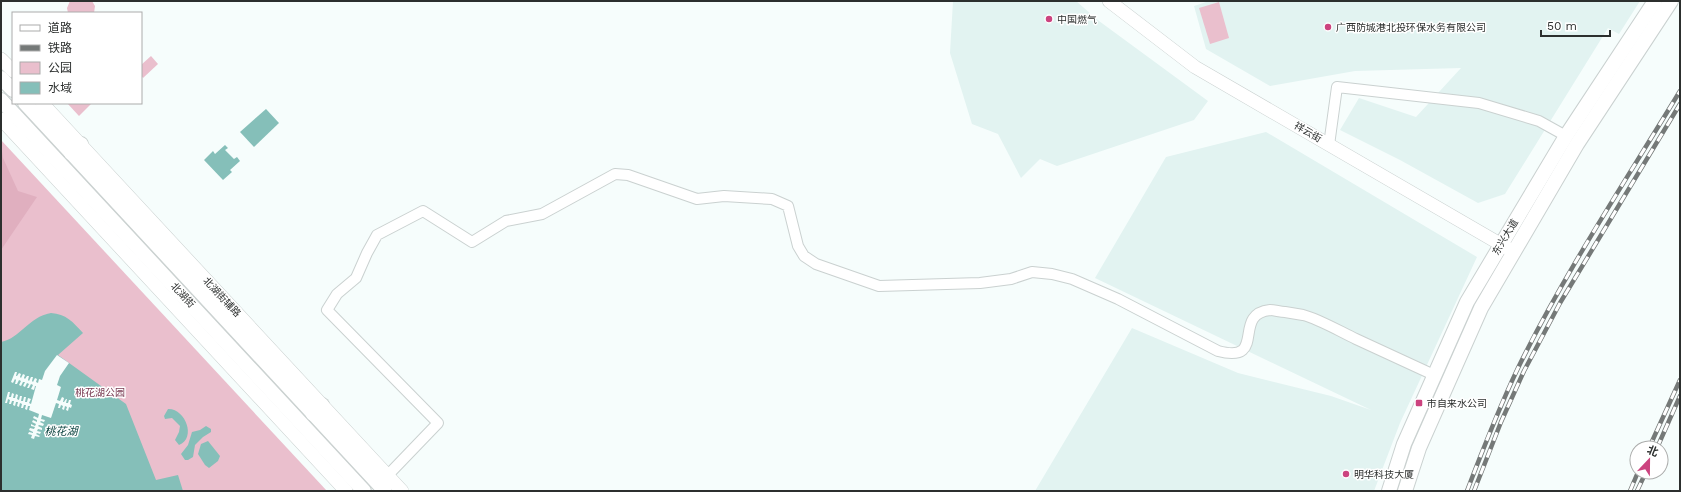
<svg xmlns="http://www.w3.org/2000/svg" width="1681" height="492" viewBox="0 0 1681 492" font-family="'Work Sans','Noto Sans SC',sans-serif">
  <rect width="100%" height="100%" fill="#f6fdfc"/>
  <g fill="#e2f3f1">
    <polygon points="953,1 1076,1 1099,21 1208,101 1194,120 1057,166 1040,159 1021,178 998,134 972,124 950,53"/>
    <polygon points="1209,1 1640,1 1619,34 1608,28 1505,194 1478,203 1400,160 1340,130 1359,98 1416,117 1461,68 1355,71 1270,86 1206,49 1194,6"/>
    <polygon points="1266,132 1477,257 1400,423 1374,491 1035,491 1132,328 1238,373 1331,396 1371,410 1095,278 1166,157"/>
  </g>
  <g fill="#eabfcd">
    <polygon points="70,1 92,1 95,6 94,13 68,13 67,8"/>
    <polygon points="1219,2 1229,38 1210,44 1199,8"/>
    <polygon points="151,56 158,64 143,78 141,75 141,65"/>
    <polygon points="67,103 92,103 79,116"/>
    <polygon points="1,140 327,491 1,491"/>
  </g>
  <polygon fill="#e0afbf" points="1,144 3,158 18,191 37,197 1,250"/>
  <g fill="#85bfb9">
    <polygon points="266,109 279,123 254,147 240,132"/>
    <polygon points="225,145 228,148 225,150 234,159 237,157 240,161 230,170 232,172 223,180 204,160 213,151 215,154"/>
    <path d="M51,313C66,314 73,322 83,333L58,355L126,404L156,480L178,475L183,491H1V342C21,338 28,317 51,313Z"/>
    <path d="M168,409C185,408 197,438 179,445L175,440L179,432L180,426L172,418L165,419L164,416Z"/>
    <polygon points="206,426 211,429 211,432 203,437 195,445 193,457 188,460 185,460 181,454 188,445 192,432 200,430"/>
    <polygon points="208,441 220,456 218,461 209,468 205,465 198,454 201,444"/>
  </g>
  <polygon fill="#f6fdfc" points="57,355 69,363 60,376 57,385 61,387 57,400 60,401 62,397 64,398 63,402 64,402 66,399 67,399 66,403 68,403 69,400 71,400 70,404 72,405 71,408 69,407 68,411 66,410 67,407 65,406 64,410 62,409 63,406 61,405 60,408 58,408 59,404 56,403 51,418 42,415 41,419 45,420 44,422 41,421 40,422 44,424 43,426 39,425 38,426 42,428 42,430 38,429 37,431 41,432 40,434 37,433 36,434 40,436 39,437 35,436 34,439 31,438 32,435 28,434 29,432 33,433 33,432 29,430 30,428 34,429 35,427 31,426 31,424 35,426 36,424 32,422 33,420 37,422 37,420 33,418 34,416 38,418 39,414 29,410 30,406 28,406 27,410 25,409 26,405 24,405 23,408 21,408 22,404 20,403 19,407 17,406 18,402 16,402 15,406 13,405 14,401 12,401 11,404 9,404 10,400 8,399 7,403 5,403 8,392 10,392 9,397 11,397 12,393 14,394 13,398 15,398 16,394 18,395 17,399 19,400 20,396 22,396 21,401 23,401 24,397 26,397 25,402 27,402 28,398 31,399 29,403 31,404 36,386 35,386 34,390 31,389 33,385 31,384 29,388 27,388 29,384 27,383 25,387 23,386 25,382 23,382 21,386 19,385 21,381 19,380 17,384 15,384 16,380 15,379 13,383 11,382 15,372 17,372 16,376 17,376 19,373 21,374 20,377 21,378 23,374 25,375 24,378 25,379 27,376 29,376 28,380 29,381 31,377 33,377 32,381 33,382 35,378 37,379 36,382 38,383 39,379 42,380 45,371"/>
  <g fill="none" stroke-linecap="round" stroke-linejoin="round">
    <g stroke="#cad1d0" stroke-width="12">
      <g id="minor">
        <polyline points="1329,145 1337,87 1479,103 1539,121 1566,136"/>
        <path d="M388,475L438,423L327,310L337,294L356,278L367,253L377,235L423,211L472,242L506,221L542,214L615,174L628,175L697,199L724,196L772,199L788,206L798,246L804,256L816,264L879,286L980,283L1011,279L1032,272L1052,274L1072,279L1118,299L1218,351C1268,364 1231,314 1270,310C1275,310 1280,312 1285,312C1291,313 1297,314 1303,315C1319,319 1341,332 1356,339C1382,351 1408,363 1434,375"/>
      </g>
    </g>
    <g stroke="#cad1d0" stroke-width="14">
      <g id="tertiary">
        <polyline points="1109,1 1195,67 1514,252"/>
        <polyline points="1,59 13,71"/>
        <polyline points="42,103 402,491"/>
        <polyline points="1,119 346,491"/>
      </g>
    </g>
    <g stroke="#cad1d0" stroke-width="16">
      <g id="secondary">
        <polyline points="1,78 13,90"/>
        <polyline points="1,100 364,491"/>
        <polyline points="25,103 385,491"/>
        <polyline points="71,153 81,144"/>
        <polyline points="313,414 322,405"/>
        <polyline points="1389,491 1404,444 1467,302 1566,136 1655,1"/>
        <polyline points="1405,491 1419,448 1481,308 1577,144 1671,1"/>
      </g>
    </g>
    <use href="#minor" stroke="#fff" stroke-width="10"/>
    <use href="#tertiary" stroke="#fff" stroke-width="13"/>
    <use href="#secondary" stroke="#fff" stroke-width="14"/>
    <g stroke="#757978" stroke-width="4.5">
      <g id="rail">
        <polyline points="1649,448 1680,380"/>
        <polyline points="1657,448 1680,396"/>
        <path d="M1467,491C1483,449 1499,408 1518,368C1565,272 1625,182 1680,91"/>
        <polyline points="1474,491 1501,422 1524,371 1560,303 1680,104"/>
        <polyline points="1630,491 1638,472"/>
        <polyline points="1637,491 1646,472"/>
      </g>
    </g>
    <use href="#rail" stroke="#fff" stroke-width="3" stroke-dasharray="9" stroke-linecap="butt"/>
  </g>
  <g fill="#cc437f" stroke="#fff" stroke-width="1.5">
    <circle cx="1049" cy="19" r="4"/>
    <circle cx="1328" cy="27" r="4"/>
    <rect x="1415" y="399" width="8" height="8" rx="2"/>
    <circle cx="1346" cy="474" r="4"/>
  </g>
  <g text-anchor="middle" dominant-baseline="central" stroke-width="3" stroke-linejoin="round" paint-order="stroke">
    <g font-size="10" fill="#2c2f2e" stroke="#fff" text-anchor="start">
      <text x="1057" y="19">中国燃气</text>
      <text x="1336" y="27">广西防城港北投环保水务有限公司</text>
      <text x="1427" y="403">巿自来水公司</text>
      <text x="1354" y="474">明华科技大厦</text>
    </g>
    <g font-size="10" fill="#2c2f2e" stroke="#fff">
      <text transform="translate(1308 132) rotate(30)">祥云街</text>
      <text transform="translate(1505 237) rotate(-59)">东兴大道</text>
      <text transform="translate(183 295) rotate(47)">北湖街</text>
      <text transform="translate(222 297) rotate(47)">北湖街辅路</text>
    </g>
    <g font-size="10" fill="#793b53" stroke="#fff">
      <text x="100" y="392">桃花湖公园</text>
    </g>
    <g font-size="11" font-style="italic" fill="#063f3b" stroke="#fff">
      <text x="61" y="431">桃花湖</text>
    </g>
  </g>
  <rect width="1681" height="492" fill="none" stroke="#2c2f2e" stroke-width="4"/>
  <rect x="12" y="12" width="130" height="92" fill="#ffffff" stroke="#abacab"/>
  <rect x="20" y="25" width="20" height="6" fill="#ffffff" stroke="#abacab"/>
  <text x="48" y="32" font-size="12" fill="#2c2f2e">道路</text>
  <rect x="20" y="45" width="20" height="6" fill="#757978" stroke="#abacab"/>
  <text x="48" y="52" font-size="12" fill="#2c2f2e">铁路</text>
  <rect x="20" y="62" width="20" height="12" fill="#eabfcd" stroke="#abacab"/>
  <text x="48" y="72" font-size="12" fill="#2c2f2e">公园</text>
  <rect x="20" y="82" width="20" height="12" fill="#85bfb9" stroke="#abacab"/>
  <text x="48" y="92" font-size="12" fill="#2c2f2e">水域</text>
  <g transform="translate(1649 460) rotate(22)"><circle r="19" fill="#ffffff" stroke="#abacab"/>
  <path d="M0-3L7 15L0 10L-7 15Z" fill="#cc437f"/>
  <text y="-6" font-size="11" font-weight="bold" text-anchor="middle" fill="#2c2f2e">北</text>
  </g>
  <path d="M1541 30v6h69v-6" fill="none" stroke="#2c2f2e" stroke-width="2"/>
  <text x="1547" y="30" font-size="12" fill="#2c2f2e" stroke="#ffffff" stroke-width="3" paint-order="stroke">50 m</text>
</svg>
